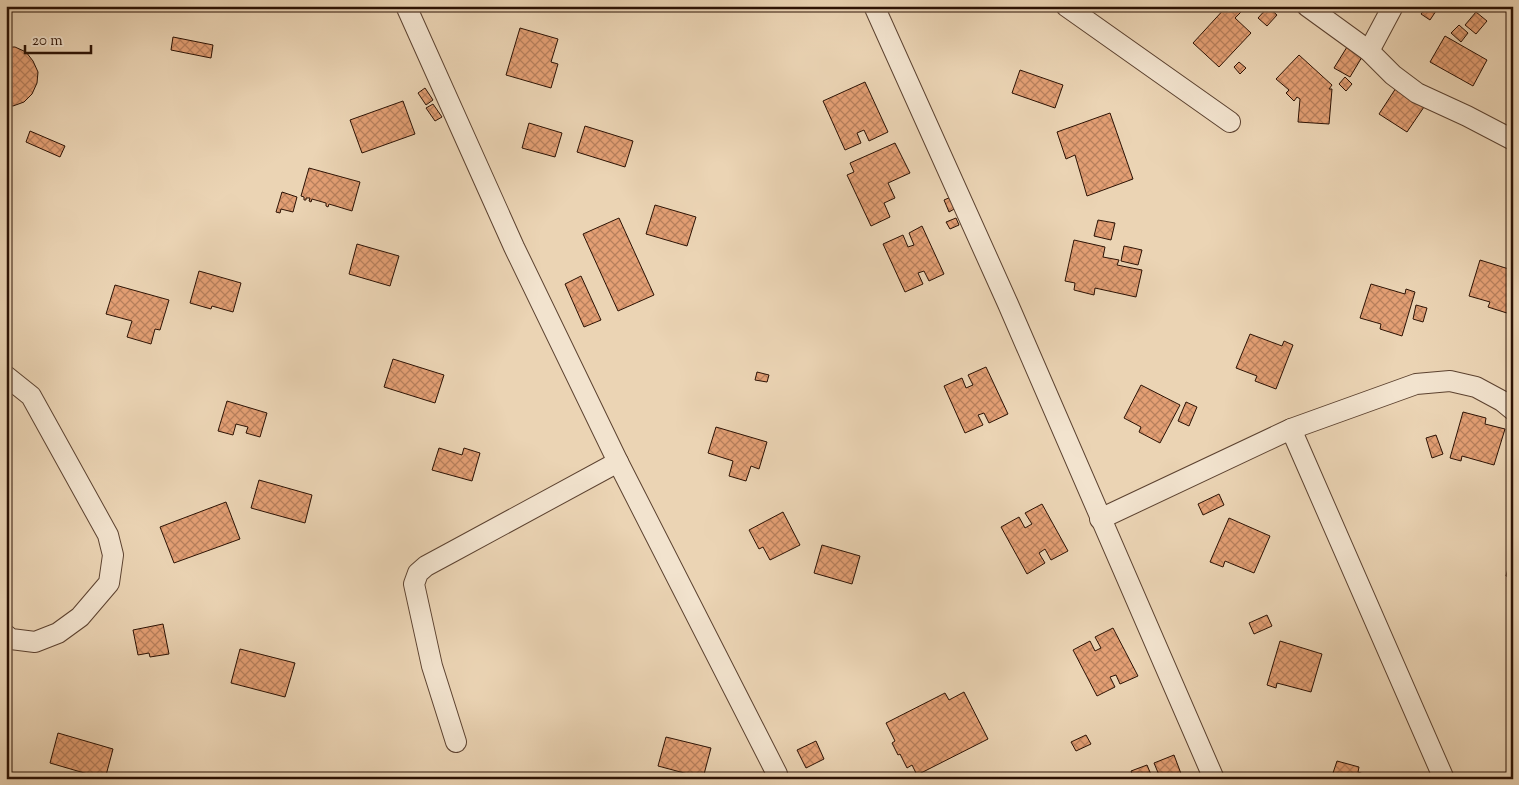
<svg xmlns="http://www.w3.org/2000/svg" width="1519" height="785" viewBox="0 0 1519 785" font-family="'Sorts Mill Goudy',serif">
  <defs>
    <pattern id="building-cross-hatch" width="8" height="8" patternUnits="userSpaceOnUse" patternTransform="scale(1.25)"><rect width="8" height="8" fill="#e39f74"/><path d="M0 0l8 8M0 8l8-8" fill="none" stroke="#b8805d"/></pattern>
  </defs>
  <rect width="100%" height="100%" fill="#ebd4b4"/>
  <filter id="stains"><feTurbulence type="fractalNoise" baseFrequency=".004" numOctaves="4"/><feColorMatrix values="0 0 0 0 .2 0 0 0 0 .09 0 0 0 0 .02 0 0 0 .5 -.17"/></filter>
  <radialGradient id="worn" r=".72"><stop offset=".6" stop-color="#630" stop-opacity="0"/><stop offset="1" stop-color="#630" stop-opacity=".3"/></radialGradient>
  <g fill="url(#building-cross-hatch)" stroke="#2c1204">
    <polygon points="1227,6 1235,6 1241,12 1235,18 1251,33 1219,67 1193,43"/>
    <polygon points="1427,6 1435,6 1438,8 1430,20 1421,14"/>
    <polygon points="1268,7 1277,15 1267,26 1258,18"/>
    <polygon points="1476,12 1487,21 1476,34 1465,25"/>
    <polygon points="1459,25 1468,33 1461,42 1451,33"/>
    <polygon points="520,28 558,39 551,62 558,64 551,88 506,75"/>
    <polygon points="1445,36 1487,60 1473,86 1430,62"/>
    <polygon points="173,37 213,45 211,58 171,50"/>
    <polygon points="6,47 15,47 26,52 33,61 38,72 37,83 32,94 24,102 13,106 6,105"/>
    <polygon points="1347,47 1362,57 1350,77 1334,68"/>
    <polygon points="1299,55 1332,85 1329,89 1332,89 1329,124 1298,122 1300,99 1297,97 1294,101 1286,93 1289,90 1276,79"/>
    <polygon points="1239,62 1246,68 1240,74 1234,67"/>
    <polygon points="1020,70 1063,85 1055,108 1012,93"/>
    <polygon points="1345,77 1352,84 1346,91 1339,84"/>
    <polygon points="865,82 888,132 869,141 864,130 857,133 861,143 845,150 823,101"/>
    <polygon points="425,88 433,100 426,105 418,93"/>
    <polygon points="1396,88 1424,107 1407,132 1379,114"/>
    <polygon points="403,101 415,134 362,153 350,120"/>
    <polygon points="433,104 442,117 435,121 426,108"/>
    <polygon points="1110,113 1133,179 1087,196 1075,155 1066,159 1057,132"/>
    <polygon points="529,123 562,133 555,157 522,148"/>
    <polygon points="585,126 633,141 625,167 577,152"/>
    <polygon points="30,131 65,146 60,157 26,142"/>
    <polygon points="895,143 910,173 888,183 895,198 884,203 890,217 871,226 847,175 854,172 850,163"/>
    <polygon points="309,168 360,182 352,211 329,204 328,207 326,206 326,203 312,199 311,202 309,201 310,198 306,198 306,200 304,200 304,197 301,196"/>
    <polygon points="282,192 297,197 293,212 281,209 280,213 276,212"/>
    <polygon points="951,197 956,208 949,212 944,200"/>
    <polygon points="655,205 696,217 687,246 646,234"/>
    <polygon points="619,218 654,295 618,311 583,234"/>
    <polygon points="956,218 959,225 950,229 946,222"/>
    <polygon points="1098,220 1115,223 1111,240 1094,236"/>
    <polygon points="922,226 944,274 929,281 924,271 918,273 923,284 905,292 883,244 903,235 908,247 914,245 909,233"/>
    <polygon points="1074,240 1105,247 1103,257 1119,260 1117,265 1142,270 1136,297 1095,288 1094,295 1074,290 1075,283 1065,281"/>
    <polygon points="357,244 399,256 390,286 349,274"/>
    <polygon points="1124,246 1142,250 1138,265 1121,261"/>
    <polygon points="1480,260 1512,270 1513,268 1513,306 1510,314 1488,307 1490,302 1469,296"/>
    <polygon points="199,271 241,283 233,312 212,306 211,309 190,303"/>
    <polygon points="581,276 601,320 584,327 565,284"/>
    <polygon points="1371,284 1405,294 1406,289 1415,292 1402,336 1380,329 1381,324 1360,318"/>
    <polygon points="115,285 169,300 160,330 155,329 151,344 127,337 132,321 106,314"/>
    <polygon points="1416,305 1427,308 1423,322 1413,319"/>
    <polygon points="1250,334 1282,346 1284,341 1293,345 1276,389 1255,381 1257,376 1236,368"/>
    <polygon points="393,359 444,375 435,403 384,387"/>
    <polygon points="986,367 1008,414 989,423 984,413 978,415 983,425 965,433 944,386 962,378 966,388 973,385 968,375"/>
    <polygon points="757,372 769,375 767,382 755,380"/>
    <polygon points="1141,385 1180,405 1160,443 1139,432 1141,427 1124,418"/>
    <polygon points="227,401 267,413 260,437 246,433 248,427 236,424 233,435 218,431"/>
    <polygon points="1186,402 1197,407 1189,426 1178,421"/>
    <polygon points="1463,412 1486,418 1485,424 1505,429 1494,465 1462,456 1461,461 1450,458"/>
    <polygon points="716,427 767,442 759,469 751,466 746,481 729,476 733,461 708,453"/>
    <polygon points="1436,435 1443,454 1432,458 1426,438"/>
    <polygon points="439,448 462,455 464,448 480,453 472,481 432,470"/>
    <polygon points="259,480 312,495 305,523 251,508"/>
    <polygon points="1219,494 1224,505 1203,515 1198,504"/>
    <polygon points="226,502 240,539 174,563 160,527"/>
    <polygon points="1042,504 1068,551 1051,560 1045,549 1039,553 1045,563 1027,574 1001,527 1019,517 1025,528 1032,524 1025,513"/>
    <polygon points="783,512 800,545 770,560 763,547 759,549 749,530"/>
    <polygon points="1229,518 1270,536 1254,573 1225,561 1223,567 1210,562"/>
    <polygon points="822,545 860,556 852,584 814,573"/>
    <polygon points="1513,549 1513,578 1506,576"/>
    <polygon points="1267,615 1272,626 1254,634 1249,623"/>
    <polygon points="163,624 169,654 150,657 149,653 138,655 133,630"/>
    <polygon points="1113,628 1138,676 1120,684 1116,675 1110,677 1115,687 1097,696 1073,650 1090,641 1095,651 1101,648 1095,637"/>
    <polygon points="1280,641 1322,654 1311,692 1277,683 1276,688 1267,685"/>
    <polygon points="240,649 295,663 285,697 231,683"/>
    <polygon points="964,692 988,739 917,775 912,765 907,768 900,754 898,755 892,743 895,741 886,723 945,693 949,700"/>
    <polygon points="58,733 113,749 105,779 50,763"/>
    <polygon points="1086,735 1091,744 1076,751 1071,742"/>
    <polygon points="666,737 711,748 703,778 658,766"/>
    <polygon points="816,741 824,759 806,768 797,750"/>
    <polygon points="1174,755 1183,779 1134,779 1131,771 1147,765 1152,777 1159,775 1154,763"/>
    <polygon points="1337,761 1359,767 1358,772 1376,779 1331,779"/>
  </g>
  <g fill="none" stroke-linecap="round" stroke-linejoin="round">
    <g stroke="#5c4230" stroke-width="22">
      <g id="minor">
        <polyline points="406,6 514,247 618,462 777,774 778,779"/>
        <polyline points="874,6 1008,304 1214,779"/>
        <polyline points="1066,6 1230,122"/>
        <polyline points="1307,6 1369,51 1393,75 1417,93 1467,116 1513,140"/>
        <polyline points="1369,51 1393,6"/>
        <polyline points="6,376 31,396 108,535 113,555 109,583 80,617 58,633 35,642 11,639 6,635"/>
        <polyline points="1291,429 1444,779"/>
        <polyline points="1100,519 1291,429 1416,384 1450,381 1476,387 1502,401 1513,410"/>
        <polyline points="456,742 432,666 414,584 418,573 426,566 452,552 618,462"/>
      </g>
    </g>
    <use href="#minor" stroke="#f2e3ce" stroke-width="20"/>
  </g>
  <rect width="1519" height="785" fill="none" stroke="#ebd4b4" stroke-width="25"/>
  <rect x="8" y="8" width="1504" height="770" fill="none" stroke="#2c1204" stroke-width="2.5"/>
  <rect x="12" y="12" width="1494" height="760" fill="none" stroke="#2c1204"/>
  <path d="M25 45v8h66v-8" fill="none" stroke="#2c1204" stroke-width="2.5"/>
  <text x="32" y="45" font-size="15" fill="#2c1204" stroke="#f2e3ce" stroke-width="4" paint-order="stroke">20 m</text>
  <rect width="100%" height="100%" filter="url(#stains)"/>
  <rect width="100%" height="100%" fill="url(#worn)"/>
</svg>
